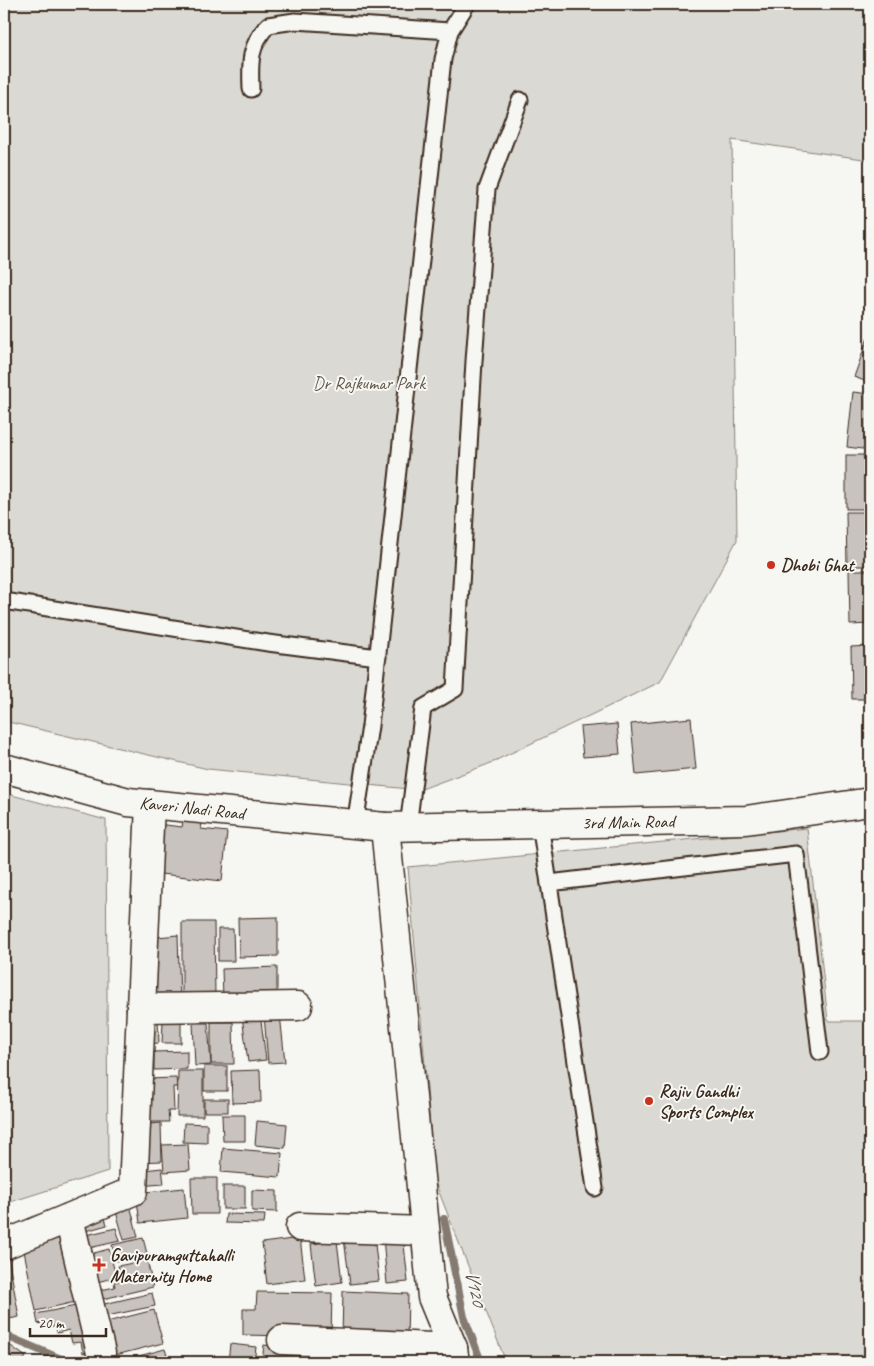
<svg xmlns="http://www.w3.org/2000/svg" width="874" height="1366" viewBox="0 0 874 1366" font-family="Caveat,sans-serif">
  <rect width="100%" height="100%" fill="#f6f6f2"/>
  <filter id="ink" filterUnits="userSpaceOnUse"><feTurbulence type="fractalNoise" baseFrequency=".02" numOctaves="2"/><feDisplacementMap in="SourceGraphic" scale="10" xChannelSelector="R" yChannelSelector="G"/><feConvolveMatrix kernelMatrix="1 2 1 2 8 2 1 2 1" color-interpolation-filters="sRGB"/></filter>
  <g filter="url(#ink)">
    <g fill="#dad9d3" stroke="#8a8278">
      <polygon points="4,4 870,4 870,160 732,140 737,540 660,682 486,765 419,790 208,769 4,721"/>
      <polygon points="4,793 106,820 108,1171 4,1204"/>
      <polygon points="807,828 828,1021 870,1021 870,1362 506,1362 435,1182 408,867"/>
    </g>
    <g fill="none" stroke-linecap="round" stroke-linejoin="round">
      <g stroke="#857a71" stroke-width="8">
        <polyline points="444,1219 464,1317 481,1362"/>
        <polyline points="4,1335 68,1362"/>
      </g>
    </g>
    <g fill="#c8c3be" stroke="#3b2a1e">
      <polygon points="870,332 870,383 854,377"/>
      <polygon points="853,392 870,394 870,450 847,447"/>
      <rect x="846" y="455" width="24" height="54"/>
      <polygon points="846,512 870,512 870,566 847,566"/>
      <polygon points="849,570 870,570 870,624 850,625"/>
      <polygon points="870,646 870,699 852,699 851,647"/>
      <polygon points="691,718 696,769 636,775 631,724"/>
      <polygon points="617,724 620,754 583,757 580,727"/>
      <polygon points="183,821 202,823 201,829 227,832 222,881 152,873 157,824 182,827"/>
      <polygon points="278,917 278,956 239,957 238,918"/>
      <polygon points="182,922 214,922 215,997 182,997"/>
      <polygon points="218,929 233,929 234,961 218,961"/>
      <polygon points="178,935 180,1001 144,1003 147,938"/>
      <polygon points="277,967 277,997 223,998 222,969"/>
      <polygon points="260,1013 266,1060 248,1062 242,1016"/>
      <polygon points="280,1014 285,1062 268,1063 264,1015"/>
      <polygon points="181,1020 181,1043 162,1043 163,1022"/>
      <polygon points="158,1021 159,1043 146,1044 145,1022"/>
      <polygon points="211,1022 233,1022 234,1064 211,1064"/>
      <polygon points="193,1023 208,1023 211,1065 195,1066"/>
      <polygon points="187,1051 187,1069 154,1070 154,1052"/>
      <rect x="204" y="1066" width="23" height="25"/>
      <polygon points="260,1070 261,1102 232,1103 231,1071"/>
      <polygon points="178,1071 203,1071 203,1116 177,1116"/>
      <polygon points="176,1078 177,1087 173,1087 174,1111 168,1111 169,1122 145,1122 145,1079"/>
      <rect x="204" y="1099" width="24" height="13"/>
      <polygon points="222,1115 245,1115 245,1141 223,1141"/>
      <polygon points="257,1121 287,1124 285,1148 255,1145"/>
      <polygon points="161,1123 162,1161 137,1162 137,1125"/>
      <polygon points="184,1123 207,1124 207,1143 183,1142"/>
      <polygon points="188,1144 190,1170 164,1172 162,1145"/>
      <polygon points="223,1148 282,1153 280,1177 221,1172"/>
      <polygon points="162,1168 164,1184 137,1186 135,1171"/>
      <polygon points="191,1178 217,1178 217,1214 192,1214"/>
      <rect x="223" y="1186" width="22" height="23"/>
      <polygon points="184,1188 187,1218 140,1223 136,1193"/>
      <polygon points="252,1190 277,1191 277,1212 252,1211"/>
      <polygon points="130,1205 138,1237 124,1240 115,1208"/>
      <polygon points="103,1211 107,1225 82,1232 77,1218"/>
      <polygon points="226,1214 265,1215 264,1224 225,1223"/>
      <polygon points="68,1228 84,1300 36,1311 22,1241"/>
      <polygon points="116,1228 120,1241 89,1248 86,1235"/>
      <polygon points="374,1235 379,1281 350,1284 344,1239"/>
      <polygon points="403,1235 408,1282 387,1284 383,1237"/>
      <polygon points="143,1238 147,1254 116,1261 112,1245"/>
      <polygon points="300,1238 305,1279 267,1284 262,1243"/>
      <polygon points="337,1241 342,1282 316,1286 311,1244"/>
      <polygon points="109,1249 116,1277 90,1284 83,1256"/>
      <polygon points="4,1250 7,1250 19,1317 4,1320"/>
      <polygon points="147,1260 153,1287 103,1299 101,1290 115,1287 114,1282 122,1280 118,1266"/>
      <polygon points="343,1291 408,1294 407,1341 342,1340"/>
      <polygon points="257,1292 332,1293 331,1337 243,1335 243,1309 256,1309"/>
      <polygon points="152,1293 155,1306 102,1317 100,1305"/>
      <polygon points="81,1305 91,1351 83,1353 81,1342 72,1343 69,1330 57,1333 56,1326 47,1327 46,1322 38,1324 36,1314"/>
      <polygon points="154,1310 163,1343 112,1356 103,1323"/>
      <polygon points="4,1341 26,1357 22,1362 4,1362"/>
      <polygon points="230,1344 256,1347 254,1362 228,1362"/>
      <polygon points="264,1345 287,1348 286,1362 262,1362"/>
      <polygon points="165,1349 169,1362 121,1362 120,1361"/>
      <polygon points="292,1351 321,1355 320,1362 290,1362"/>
      <polygon points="331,1351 355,1355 354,1362 329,1362"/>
      <polygon points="361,1357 399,1362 360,1362"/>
    </g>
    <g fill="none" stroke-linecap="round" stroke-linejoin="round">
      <g stroke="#3b2a1e" stroke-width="19">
        <g id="lane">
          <path d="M251,89C250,62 249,46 268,25L295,21L450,31"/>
          <polyline points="4,601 268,643 378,657"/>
          <polyline points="540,824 595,1188"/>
          <polyline points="355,825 370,726 443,59 450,31 467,4"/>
          <polyline points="408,827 423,708 455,689 474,361 487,189 520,100"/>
          <polyline points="549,883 796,854 820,1052"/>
        </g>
      </g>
      <g stroke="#3b2a1e" stroke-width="31">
        <g id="street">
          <polyline points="141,1008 298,1006"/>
          <polyline points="69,1218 101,1353"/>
          <polyline points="300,1227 425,1231"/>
          <polyline points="4,1245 133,1191 150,804"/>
          <polyline points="282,1340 453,1348"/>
        </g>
      </g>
      <g stroke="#3b2a1e" stroke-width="31">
        <g id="secondary">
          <polyline points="4,768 128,802 385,827 746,820 870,802"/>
          <polyline points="385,827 432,1297 453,1348 455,1362"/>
        </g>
      </g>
      <use href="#lane" stroke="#f6f6f2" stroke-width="15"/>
      <use href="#street" stroke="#f6f6f2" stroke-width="28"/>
      <use href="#secondary" stroke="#f6f6f2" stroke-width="28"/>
    </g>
  </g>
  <g fill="#c8321e" stroke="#f6f6f2" stroke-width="2">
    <circle cx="771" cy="565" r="5"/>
    <circle cx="649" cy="1101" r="5"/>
    <path d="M96.5 1257.5h5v5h5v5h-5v5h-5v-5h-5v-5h5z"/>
  </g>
  <g text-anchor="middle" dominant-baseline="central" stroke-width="4" stroke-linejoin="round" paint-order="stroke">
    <g font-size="18" fill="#63564b" stroke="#f6f6f2">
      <text x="369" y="383">Dr Rajkumar Park</text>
    </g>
    <g font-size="18" font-weight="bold" fill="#3b2a1e" stroke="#f6f6f2" text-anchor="start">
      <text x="781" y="565">Dhobi Ghat</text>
      <text x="659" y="1091">Rajiv Gandhi<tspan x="659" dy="21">Sports Complex</tspan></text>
      <text x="110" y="1255">Gavipuramguttahalli<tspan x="110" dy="21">Maternity Home</tspan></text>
    </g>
    <g font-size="18" fill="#3b2a1e" stroke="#f6f6f2">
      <text transform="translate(192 808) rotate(6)">Kaveri Nadi Road</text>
      <text transform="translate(628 822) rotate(-1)">3rd Main Road</text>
    </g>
    <g font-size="19" font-style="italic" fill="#605248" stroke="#f6f6f2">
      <text transform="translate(475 1288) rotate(78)">V120</text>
    </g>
  </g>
  <rect width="874" height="1366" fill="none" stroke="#f6f6f2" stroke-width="20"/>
  <rect x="10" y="10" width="854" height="1346" fill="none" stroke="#3b2a1e" stroke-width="2" filter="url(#ink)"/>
  <path d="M30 1328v8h76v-8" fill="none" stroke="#3b2a1e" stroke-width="2.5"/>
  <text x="38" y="1328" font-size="15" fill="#3b2a1e" stroke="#f6f6f2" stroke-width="4" paint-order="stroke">20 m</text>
</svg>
